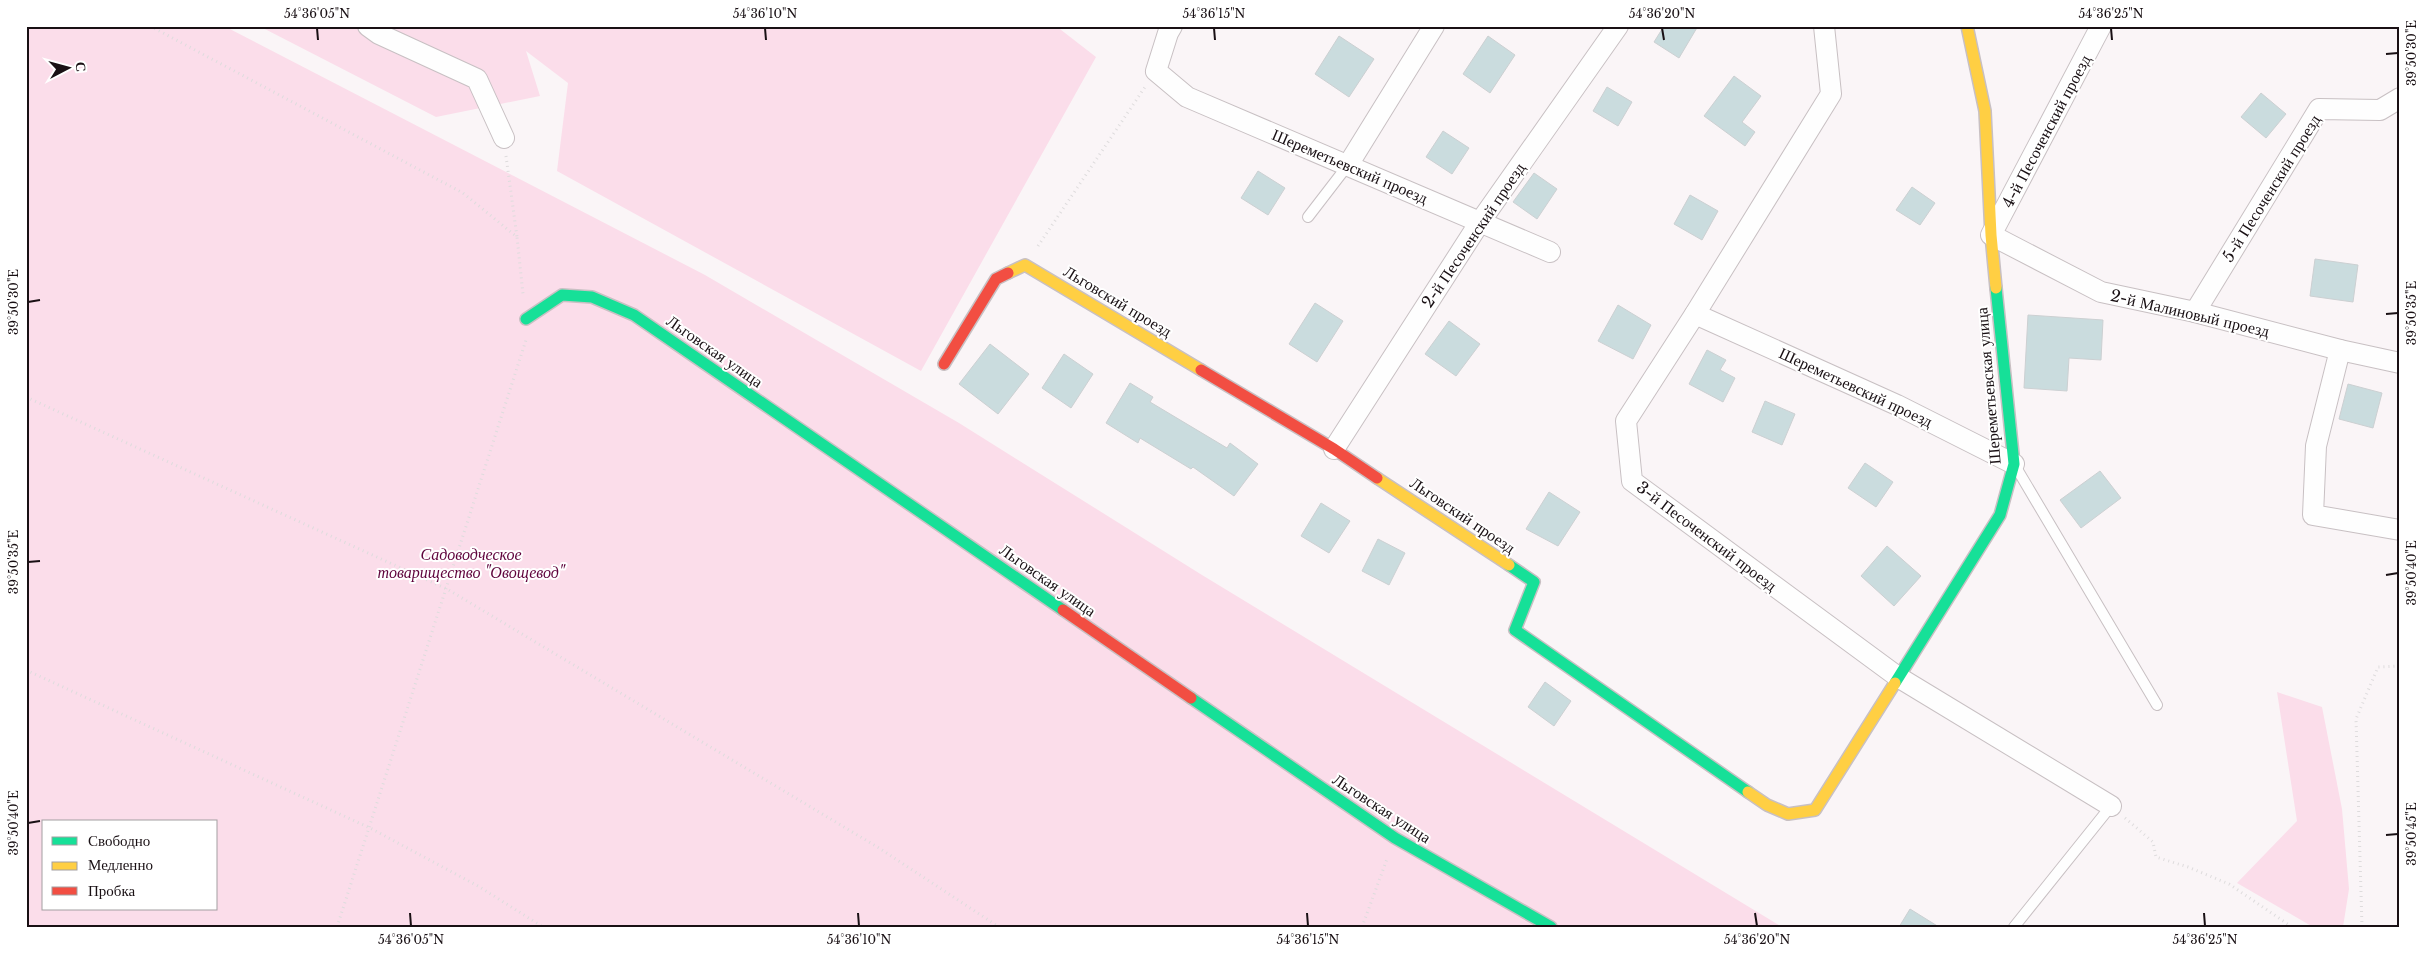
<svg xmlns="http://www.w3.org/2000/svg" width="2426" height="953" viewBox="0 0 2426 953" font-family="'Libre Baskerville',serif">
  <rect width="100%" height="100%" fill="#faf5f7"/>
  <g fill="#fbddea" fill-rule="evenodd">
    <path d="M26,26H224L705,275L959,423L1202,575L1782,927H26ZM44,822H216V909H44Z"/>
    <polygon points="259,26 1056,26 1096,57 921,371 557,171 568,83 526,51 540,96 436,117"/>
    <polygon points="2277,692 2322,707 2342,809 2349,889 2343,927 2313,927 2237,883 2297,821"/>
  </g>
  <g fill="#cadcde" stroke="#ccd0d2">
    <polygon points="1664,26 1698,26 1679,58 1654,42"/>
    <polygon points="1339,36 1374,59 1349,97 1315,74"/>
    <polygon points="1488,36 1515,55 1490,93 1463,74"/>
    <polygon points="1734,76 1761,96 1742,122 1755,132 1745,146 1704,116"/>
    <polygon points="1607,87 1632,102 1618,126 1593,111"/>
    <polygon points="2261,93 2286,114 2266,138 2241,117"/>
    <polygon points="1443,131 1469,148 1452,174 1426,157"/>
    <polygon points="1258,171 1285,188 1268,215 1241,198"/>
    <polygon points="1534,173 1557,189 1537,219 1513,202"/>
    <polygon points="1912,187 1935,203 1920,225 1896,210"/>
    <polygon points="1690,195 1718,211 1702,240 1674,224"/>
    <polygon points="2315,259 2358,265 2353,302 2310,296"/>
    <polygon points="1315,303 1343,321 1317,362 1289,344"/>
    <polygon points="1618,305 1651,325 1633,359 1598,341"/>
    <polygon points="2028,315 2103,320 2101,360 2069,358 2067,391 2024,388"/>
    <polygon points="1449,321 1480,344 1456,376 1425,354"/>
    <polygon points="990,344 1029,374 998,414 959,384"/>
    <polygon points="1707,350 1726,360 1720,370 1735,378 1723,402 1689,384"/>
    <polygon points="1064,354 1093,374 1071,408 1042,388"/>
    <polygon points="1130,383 1153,397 1150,402 1227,448 1230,443 1258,464 1234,496 1193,467 1191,469 1140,438 1138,443 1106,423"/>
    <polygon points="2348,384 2382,393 2373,428 2339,419"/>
    <polygon points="1765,401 1795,414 1782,445 1752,432"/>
    <polygon points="1865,463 1893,482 1876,507 1848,488"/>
    <polygon points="2100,471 2121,498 2081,528 2060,500"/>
    <polygon points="1549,492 1580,512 1558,546 1526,529"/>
    <polygon points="1321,503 1350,521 1329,553 1301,536"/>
    <polygon points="1378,539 1405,553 1389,585 1362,571"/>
    <polygon points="1887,546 1921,576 1894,606 1861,576"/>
    <polygon points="1545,682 1571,701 1554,726 1528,707"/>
    <polygon points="1910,909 1939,927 1899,927"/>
  </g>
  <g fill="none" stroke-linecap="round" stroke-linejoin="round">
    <g stroke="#c8c0c3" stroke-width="12">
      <g id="lane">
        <polyline points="1308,217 1348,165"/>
        <polyline points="2017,469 2157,705"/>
        <polyline points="2014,927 2111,806"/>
      </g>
    </g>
    <g stroke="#c8c0c3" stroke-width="22">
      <g id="street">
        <polyline points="368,26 379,34 477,79 504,138"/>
        <polyline points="1172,26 1168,33 1156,71 1187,97 1550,252"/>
        <polyline points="1824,26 1831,94 1695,314 1626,421 1632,481 1898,677 2111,806"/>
        <polyline points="2101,26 1991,235 2101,292 2195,312 2340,350 2400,363"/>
        <polyline points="1348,165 1434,26"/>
        <polyline points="2195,312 2319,109 2380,110 2400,98"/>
        <polyline points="1695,314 1897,405 2014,464"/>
        <polyline points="2340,350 2316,446 2313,515 2400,530"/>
        <polyline points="1334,449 1480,222 1618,26"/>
      </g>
    </g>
    <g stroke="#c8c0c3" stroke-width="14">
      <g id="fast">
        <polyline points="526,319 562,295 592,297 634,315 1063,610"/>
        <polyline points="1509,565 1534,582 1515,630 1748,792"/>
        <polyline points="1895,683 2000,515 2014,464 1996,288"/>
        <polyline points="1191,698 1395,838 1551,927"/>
      </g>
    </g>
    <g stroke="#c8c0c3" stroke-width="14">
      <g id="slow">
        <polyline points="1967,26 1985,111 1991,235 1996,288"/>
        <polyline points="1008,273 1025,265 1201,370"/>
        <polyline points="1377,478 1509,565"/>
        <polyline points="1748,792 1767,805 1788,814 1815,810 1895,683"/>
      </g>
    </g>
    <g stroke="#c8c0c3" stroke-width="14">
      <g id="jam">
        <polyline points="944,364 996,279 1008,273"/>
        <polyline points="1201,370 1334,449 1377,478"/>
        <polyline points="1063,610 1191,698"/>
      </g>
    </g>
    <g stroke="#dedcdd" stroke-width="3" stroke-dasharray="1 4" stroke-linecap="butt">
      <polyline points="150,26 463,193 517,237 523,294"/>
      <polyline points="506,156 517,237"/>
      <polyline points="1038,246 1145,87"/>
      <polyline points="26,397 447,589 879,848 999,927"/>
      <polyline points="26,670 370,828 478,886 543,927"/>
      <polyline points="2125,818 2153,842 2156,857 2188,867 2229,884 2292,927"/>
      <polyline points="337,927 526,340"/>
      <polyline points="1362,927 1387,859"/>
      <polyline points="2362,927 2356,719 2378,667 2400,666"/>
    </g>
    <use href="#lane" stroke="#fefefe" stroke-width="10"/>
    <use href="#street" stroke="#fefefe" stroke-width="20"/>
    <use href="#fast" stroke="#16e098" stroke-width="11"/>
    <use href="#slow" stroke="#ffcf43" stroke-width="11"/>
    <use href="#jam" stroke="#f24e42" stroke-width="11"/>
  </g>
  <path fill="none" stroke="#191014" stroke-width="2" d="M317,28L318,40M765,28L766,40M1214,28L1215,40M1662,28L1664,40M2111,28L2112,40M2386,54L2398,53M28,302L40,300M2386,314L2398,313M28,562L40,561M2386,575L2398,573M28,823L40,821M2386,835L2398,834M410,913L411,926M858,913L859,926M1307,913L1308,926M1755,913L1757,926M2204,913L2205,926"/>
  <g text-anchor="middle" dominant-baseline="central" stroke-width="4" stroke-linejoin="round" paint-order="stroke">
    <g font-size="16" fill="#191014" stroke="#fff">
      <text transform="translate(2046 131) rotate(-62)">4-й Песоченский проезд</text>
      <text transform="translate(1350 166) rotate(23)">Шереметьевский проезд</text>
      <text transform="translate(2271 188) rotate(-58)">5-й Песоченский проезд</text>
      <text transform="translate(1473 235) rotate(-56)">2-й Песоченский проезд</text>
      <text transform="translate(1118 301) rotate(31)">Льговский проезд</text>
      <text transform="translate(2190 313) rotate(13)">2-й Малиновый проезд</text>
      <text transform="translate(715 351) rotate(35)">Льговская улица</text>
      <text transform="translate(1988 386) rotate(-95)">Шереметьевская улица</text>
      <text transform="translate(1856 387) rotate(25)">Шереметьевский проезд</text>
      <text transform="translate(1463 515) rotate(34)">Льговский проезд</text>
      <text transform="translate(1707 536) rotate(37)">3-й Песоченский проезд</text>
      <text transform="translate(1048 580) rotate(35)">Льговская улица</text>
      <text transform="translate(1382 808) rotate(33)">Льговская улица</text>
    </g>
    <g font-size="16" font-style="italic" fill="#5f033c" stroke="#fff">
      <text x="471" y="554">Садоводческое<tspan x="471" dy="18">товарищество "Овощевод"</tspan></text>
    </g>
  </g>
  <rect width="2426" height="953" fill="none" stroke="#ffffff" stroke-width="55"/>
  <rect x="42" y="820" width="175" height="90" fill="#ffffff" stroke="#a39fa1"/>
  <rect x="52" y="837" width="25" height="8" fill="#16e098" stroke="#a39fa1"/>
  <text x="88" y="846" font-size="15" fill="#191014">Свободно</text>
  <rect x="52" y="862" width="25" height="8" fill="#ffcf43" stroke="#a39fa1"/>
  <text x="88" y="870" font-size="15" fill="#191014">Медленно</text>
  <rect x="52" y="887" width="25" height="8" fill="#f24e42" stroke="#a39fa1"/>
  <text x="88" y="896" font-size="15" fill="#191014">Пробка</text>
  <g transform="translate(68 68) rotate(84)" stroke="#ffffff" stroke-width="4" paint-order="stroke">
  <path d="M0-4L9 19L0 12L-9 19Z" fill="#191014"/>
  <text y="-8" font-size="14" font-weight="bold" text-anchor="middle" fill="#191014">С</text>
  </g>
  <rect x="28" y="28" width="2370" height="898" fill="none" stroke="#191014" stroke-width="2"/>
  <g font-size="12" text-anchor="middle" fill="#191014">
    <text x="317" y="18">54°36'05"N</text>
    <text x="765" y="18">54°36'10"N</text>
    <text x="1214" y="18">54°36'15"N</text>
    <text x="1662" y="18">54°36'20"N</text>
    <text x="2111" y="18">54°36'25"N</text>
    <text transform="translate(2412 53) rotate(-90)" y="4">39°50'30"E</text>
    <text transform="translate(14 302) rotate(-90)" y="4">39°50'30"E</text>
    <text transform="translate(2412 313) rotate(-90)" y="4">39°50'35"E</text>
    <text transform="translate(14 562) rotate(-90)" y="4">39°50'35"E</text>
    <text transform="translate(2412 573) rotate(-90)" y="4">39°50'40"E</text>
    <text transform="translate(14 823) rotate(-90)" y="4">39°50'40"E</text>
    <text transform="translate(2412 834) rotate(-90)" y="4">39°50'45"E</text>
    <text x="411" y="944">54°36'05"N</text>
    <text x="859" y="944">54°36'10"N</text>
    <text x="1308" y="944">54°36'15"N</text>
    <text x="1757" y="944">54°36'20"N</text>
    <text x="2205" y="944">54°36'25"N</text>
  </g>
</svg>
